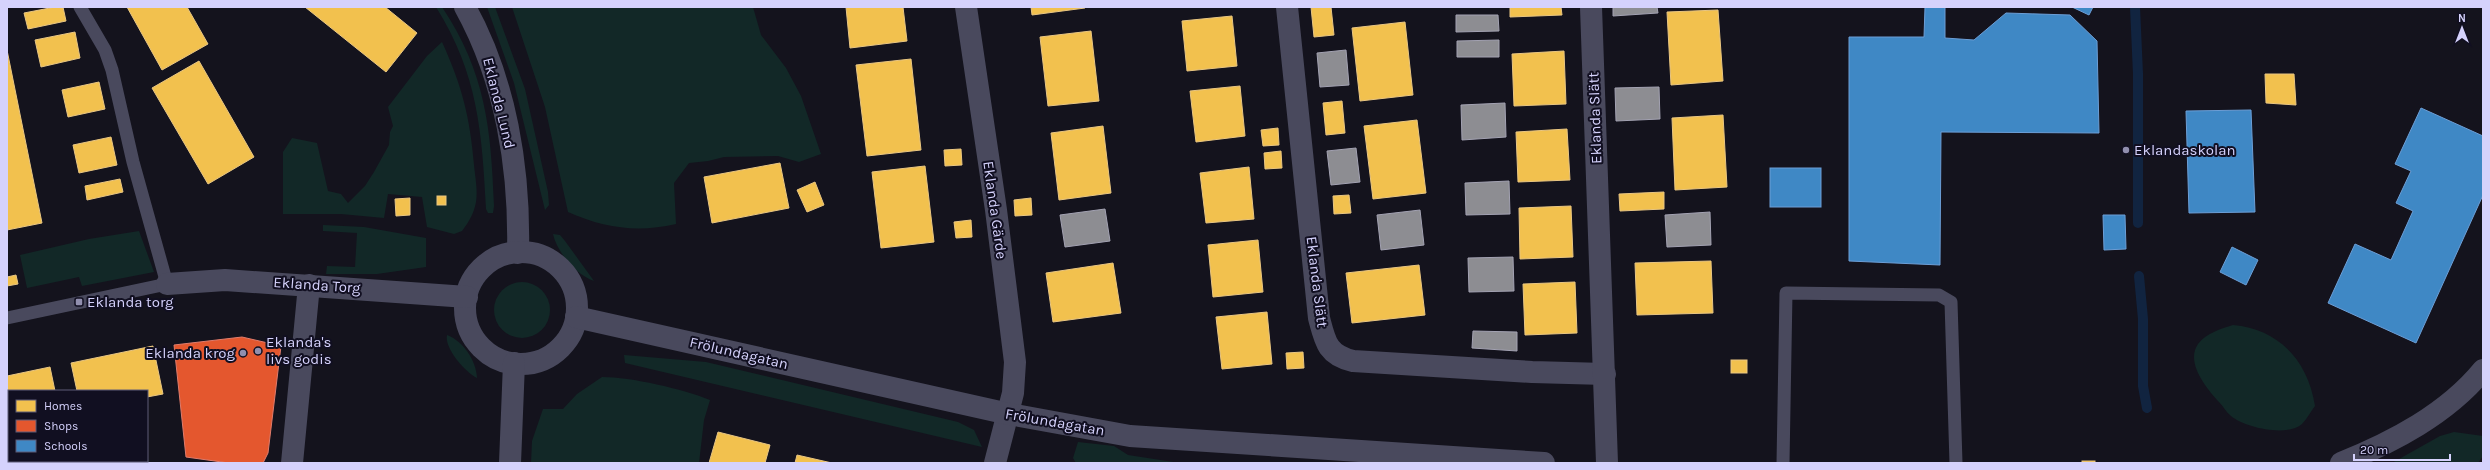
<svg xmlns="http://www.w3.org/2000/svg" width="2490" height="470" viewBox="0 0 2490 470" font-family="Karla,sans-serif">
  <rect width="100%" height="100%" fill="#14131d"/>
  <g fill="#122827">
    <path d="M436,7H442C486,73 491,129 494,206L493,213H488L486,209C482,132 478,74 436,7Z"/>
    <polygon points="487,7 495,7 525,89 548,192 549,205 545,210 514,83"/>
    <path d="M512,7H753L761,35L786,68L801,96L821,154L799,162L778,156L724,157L708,161L689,163L674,183L676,224C637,233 604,228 568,212L545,107Z"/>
    <path d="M442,42C462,86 470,117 474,165C475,176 478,190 476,202C474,213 469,222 462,231L454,234L427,227L422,197L388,194L384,218L341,214H283V152L292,138L317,143L328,191L341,194L348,203L365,186L374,172L389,145L390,132L393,126L388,107L427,56Z"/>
    <polygon points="323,225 364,227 426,238 426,267 377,274 326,274 327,266 355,267 357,233 323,231"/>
    <polygon points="139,231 154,272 82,286 79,277 27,288 20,255 89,239"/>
    <path d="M553,234L560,235L565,241L594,281C576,275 557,252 553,234Z"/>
    <circle cx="522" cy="310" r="28"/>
    <path d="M2233,325C2279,329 2308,361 2315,406C2311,411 2307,419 2302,424C2288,437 2245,428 2231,416C2226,412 2223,406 2219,402C2207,389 2185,363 2198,344C2206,333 2221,329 2233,325Z"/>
    <path d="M447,335C463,341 476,360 477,378C465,372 444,348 447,335Z"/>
    <polygon points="624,355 706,362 958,422 974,430 982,447 625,363"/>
    <path d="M602,377C631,377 683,389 710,400L704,420L699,463H531L532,441L543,409H563L577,394Z"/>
    <polygon points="2454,432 2483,436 2483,456 2478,463 2392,463 2440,436"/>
    <polygon points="1078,442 1114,446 1128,455 1180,463 1076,463 1073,458"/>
    <polygon points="147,453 149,463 71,463 70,461 147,461"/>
  </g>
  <g fill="#f2c14e" stroke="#e9c682">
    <polygon points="55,7 63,7 66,21 28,29 24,13"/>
    <polygon points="127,7 187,7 208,44 162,70"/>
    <polygon points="305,7 385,7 417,33 386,72"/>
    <polygon points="846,7 903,7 907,41 850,48"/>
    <polygon points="1031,7 1085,7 1085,8 1032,15"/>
    <polygon points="1311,7 1331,7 1334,35 1314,37"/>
    <polygon points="1510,7 1561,7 1562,15 1510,17"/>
    <polygon points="1718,10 1723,81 1671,85 1667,12"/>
    <polygon points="1232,16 1237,66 1187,71 1182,21"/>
    <polygon points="1405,22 1413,95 1360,101 1352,28"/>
    <polygon points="1091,31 1099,101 1048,106 1040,37"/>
    <polygon points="75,32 80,58 41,67 35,40"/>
    <polygon points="7,50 42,223 7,230"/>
    <polygon points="1564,51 1566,104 1514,106 1512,54"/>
    <polygon points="911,59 921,150 867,156 856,65"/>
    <polygon points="199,61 254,157 208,184 152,88"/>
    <polygon points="2265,74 2294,74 2296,105 2266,103"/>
    <polygon points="99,82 105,109 68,117 62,90"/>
    <polygon points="1240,86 1245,136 1196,142 1190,91"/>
    <polygon points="1342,101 1345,133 1326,135 1323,103"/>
    <polygon points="1723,115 1727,187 1675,190 1672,118"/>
    <polygon points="1417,120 1426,193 1373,199 1364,126"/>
    <polygon points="1103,126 1111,193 1059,200 1051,133"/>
    <polygon points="1278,128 1279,145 1263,146 1261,130"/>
    <polygon points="1567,129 1570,180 1518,182 1516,132"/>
    <polygon points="111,137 117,165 79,173 73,145"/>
    <polygon points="961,149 962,165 945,166 944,150"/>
    <polygon points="1281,151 1282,168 1265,169 1264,153"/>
    <polygon points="780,163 789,208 712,223 704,177"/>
    <polygon points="925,166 934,242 881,248 872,172"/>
    <polygon points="1249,167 1254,219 1206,223 1200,173"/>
    <polygon points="120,179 123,192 87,200 85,186"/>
    <polygon points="815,182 824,205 807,212 797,190"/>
    <polygon points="1664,192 1664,209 1620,211 1619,194"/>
    <polygon points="1349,195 1351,213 1334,214 1333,196"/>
    <rect x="437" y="196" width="9" height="9"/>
    <polygon points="410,198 410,215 396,216 395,199"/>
    <polygon points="1031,198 1032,215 1015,216 1014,200"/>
    <polygon points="1571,206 1573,257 1520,259 1519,208"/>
    <polygon points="971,220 972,237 956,238 954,222"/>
    <polygon points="1258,240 1263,292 1213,297 1208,245"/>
    <polygon points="1711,261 1713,313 1637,315 1635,263"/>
    <polygon points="1113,263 1121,313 1053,322 1046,273"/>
    <polygon points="1419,265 1425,315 1352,323 1346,273"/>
    <polygon points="16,275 18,284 7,286 7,277"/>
    <polygon points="1575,282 1577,333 1525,335 1523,284"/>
    <polygon points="1267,312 1272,364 1222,369 1216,317"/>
    <polygon points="153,346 163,394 147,397 147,391 77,391 71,363"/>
    <polygon points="1303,352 1304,368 1287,369 1286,353"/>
    <rect x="1731" y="360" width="16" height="13"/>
    <polygon points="50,367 55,391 9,391 9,425 7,425 7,376"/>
    <polygon points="718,432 770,445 765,463 709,463"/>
    <polygon points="797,455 832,463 795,463"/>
    <rect x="2082" y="461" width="13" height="2"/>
  </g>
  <polygon fill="#e4572e" stroke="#e07c6c" points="242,337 281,346 268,453 263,463 229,463 186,457 174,345"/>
  <g fill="#3f88c5" stroke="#6c9ed6">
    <polygon points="1925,7 1945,7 1945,38 1974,40 2006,13 2070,15 2097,41 2099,133 1941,132 1940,265 1849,261 1849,37 1924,37"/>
    <polygon points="2072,7 2093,7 2089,15"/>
    <polygon points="2421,108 2483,136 2483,195 2416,343 2328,303 2355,244 2391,260 2413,211 2396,203 2411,171 2395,164"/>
    <polygon points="2251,110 2255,212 2189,213 2186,111"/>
    <rect x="1770" y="168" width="51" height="39"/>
    <polygon points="2103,215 2125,215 2126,249 2104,250"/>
    <polygon points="2232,247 2258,260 2246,285 2220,272"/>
  </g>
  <g fill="#8d8d92" stroke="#a3a2b2">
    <polygon points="1613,7 1657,7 1658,13 1613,16"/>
    <polygon points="1456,15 1498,15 1499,31 1456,32"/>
    <polygon points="1499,40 1499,57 1457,57 1457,41"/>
    <polygon points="1346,50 1349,85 1320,87 1317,53"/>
    <polygon points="1659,87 1660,119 1616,121 1615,88"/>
    <polygon points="1505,103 1506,137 1462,140 1461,105"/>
    <polygon points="1356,148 1360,182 1331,185 1327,151"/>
    <polygon points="1509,181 1510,214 1466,215 1465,183"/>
    <polygon points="1105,209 1110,241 1065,247 1060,215"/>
    <polygon points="1420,210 1424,245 1381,250 1377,215"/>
    <polygon points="1710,212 1711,245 1667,247 1665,215"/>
    <polygon points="1513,257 1514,291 1469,292 1468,258"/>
    <polygon points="1473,331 1517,332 1517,351 1472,348"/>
  </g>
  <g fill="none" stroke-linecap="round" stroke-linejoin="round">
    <g stroke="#112440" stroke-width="10">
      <polyline points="2135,7 2138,74 2138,223"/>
      <polyline points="2139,276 2143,319 2143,386 2147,408"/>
    </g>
    <g stroke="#49495d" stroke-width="13">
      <polyline points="7,318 167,284 133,162 112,70 105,50 80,7"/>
      <polyline points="1783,463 1786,293 1939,295 1951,302 1956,463"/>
    </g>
    <g stroke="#49495d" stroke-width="22">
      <path d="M465,7C506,81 520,169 518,253"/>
      <polyline points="966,7 996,210 1015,362 1013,393 995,463"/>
      <path d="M1287,7L1319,318C1325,341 1327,355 1353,361L1532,372L1605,374"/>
      <polyline points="1591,7 1607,463"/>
      <circle cx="521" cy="308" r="56"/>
      <polyline points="167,284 225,280 467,297"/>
      <polyline points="576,317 1009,414 1130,436 1544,463"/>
      <polyline points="292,463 309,285"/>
      <polyline points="510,463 514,363"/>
      <path d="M2341,463C2393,442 2447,414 2483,370"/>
    </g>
  </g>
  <g fill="#918fae" stroke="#110f21" stroke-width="1.5">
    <circle cx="2126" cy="150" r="4"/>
    <rect x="75" y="298" width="8" height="8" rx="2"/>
    <circle cx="258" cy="351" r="4"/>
    <circle cx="243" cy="353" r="4"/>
  </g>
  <g text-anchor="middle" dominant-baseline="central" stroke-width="4" stroke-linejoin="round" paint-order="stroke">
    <g font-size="15" fill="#d5d2fc" stroke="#110f21">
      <text transform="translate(499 103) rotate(76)">Eklanda Lund</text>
      <text transform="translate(1595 118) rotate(-92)">Eklanda Slätt</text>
      <text transform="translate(995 210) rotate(82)">Eklanda Gärde</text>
      <text transform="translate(1317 282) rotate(83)">Eklanda Slätt</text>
      <text transform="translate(317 285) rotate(4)">Eklanda Torg</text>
      <text transform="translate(739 353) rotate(13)">Frölundagatan</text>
      <text transform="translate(1055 422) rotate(10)">Frölundagatan</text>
    </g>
    <g font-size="15" fill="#d5d2fc" stroke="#110f21" text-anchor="start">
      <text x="2134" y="150">Eklandaskolan</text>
      <text x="87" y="302">Eklanda torg</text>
      <text x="266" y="342">Eklanda's<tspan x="266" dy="17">livs godis</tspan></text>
      <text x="235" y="353" text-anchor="end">Eklanda krog</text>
    </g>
  </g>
  <rect width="2490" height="470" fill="none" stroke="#d5d2fc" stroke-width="16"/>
  <rect x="8" y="390" width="140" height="72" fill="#110f21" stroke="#5f5d79"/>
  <rect x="16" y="400" width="20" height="12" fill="#f2c14e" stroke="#5f5d79"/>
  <text x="44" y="410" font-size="12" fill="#d5d2fc">Homes</text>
  <rect x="16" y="420" width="20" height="12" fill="#e4572e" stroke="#5f5d79"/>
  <text x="44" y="430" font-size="12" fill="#d5d2fc">Shops</text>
  <rect x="16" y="440" width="20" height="12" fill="#3f88c5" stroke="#5f5d79"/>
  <text x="44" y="450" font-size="12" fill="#d5d2fc">Schools</text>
  <g transform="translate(2462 28)" stroke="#110f21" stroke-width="3" paint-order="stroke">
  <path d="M0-3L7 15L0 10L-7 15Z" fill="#d5d2fc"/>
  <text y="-6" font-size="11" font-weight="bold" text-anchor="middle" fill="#d5d2fc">N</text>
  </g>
  <path d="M2354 454v6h96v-6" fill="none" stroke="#d5d2fc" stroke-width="2"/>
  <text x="2360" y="454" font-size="12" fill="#d5d2fc" stroke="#110f21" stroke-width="3" paint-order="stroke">20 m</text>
</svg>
